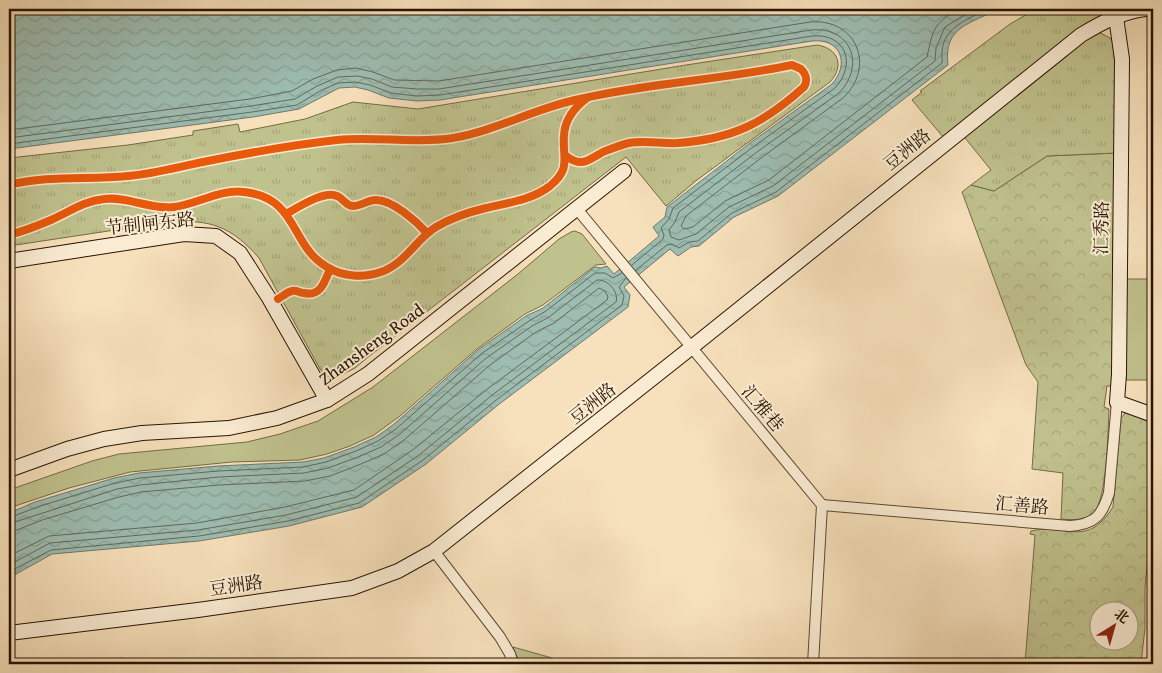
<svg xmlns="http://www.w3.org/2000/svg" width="1162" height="673" viewBox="0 0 1162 673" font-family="'Gentium Book Plus','Noto Serif SC',serif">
  <defs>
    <pattern id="forest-crowns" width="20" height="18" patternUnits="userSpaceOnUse" patternTransform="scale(1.25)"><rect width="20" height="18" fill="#c0c28e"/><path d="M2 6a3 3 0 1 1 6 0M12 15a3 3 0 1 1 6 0" fill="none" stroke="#a5a679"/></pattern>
    <pattern id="park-tufts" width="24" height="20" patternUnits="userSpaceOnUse" patternTransform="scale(1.25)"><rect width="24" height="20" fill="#c0c28e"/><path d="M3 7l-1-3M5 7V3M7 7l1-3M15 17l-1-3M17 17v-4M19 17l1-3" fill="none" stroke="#a5a679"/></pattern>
    <pattern id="water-waves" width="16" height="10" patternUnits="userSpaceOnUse" patternTransform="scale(1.25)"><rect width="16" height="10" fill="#9dbdb2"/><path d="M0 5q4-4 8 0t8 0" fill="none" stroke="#87a297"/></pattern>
  </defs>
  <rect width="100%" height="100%" fill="#f7e1bc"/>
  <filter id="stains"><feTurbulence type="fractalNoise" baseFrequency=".004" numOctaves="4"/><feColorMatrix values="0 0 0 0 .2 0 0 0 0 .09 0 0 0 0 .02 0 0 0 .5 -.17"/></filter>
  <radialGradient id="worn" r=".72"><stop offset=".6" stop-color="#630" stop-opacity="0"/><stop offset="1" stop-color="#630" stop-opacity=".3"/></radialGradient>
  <g fill="#c0c28e" stroke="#746b47">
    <polygon points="575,231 582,234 606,264 596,265 543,305 525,314 477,349 400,416 374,435 350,446 327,454 300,460 232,462 130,472 69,488 9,508 9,490 92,461 119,454 247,442 280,434 318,421 373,387 518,274 559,239 571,232"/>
    <polygon points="1125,279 1152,279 1153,380 1126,380"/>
    <polygon points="513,647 570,663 802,664 520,664"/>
  </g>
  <g fill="url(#forest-crowns)" stroke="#746b47" fill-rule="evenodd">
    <path d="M1116,153L1113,244V386H1107L1104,407L1109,409C1108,429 1107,500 1094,512C1085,521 1073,520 1061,519L1063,473L1032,469L1038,382L1026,365L962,192L971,185L994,191L1047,156Z"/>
    <path d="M1125,413L1140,416L1153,425V518L1149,544L1145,588V628L1141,664H1025L1035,535L1030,534L1031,531C1066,523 1087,549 1113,507L1121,418ZM1100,610H1130V640H1100Z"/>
  </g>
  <g fill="url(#park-tufts)" stroke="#746b47">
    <polygon points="1036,9 1117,9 1085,25 1110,38 1116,46 1116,153 1047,156 994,191 971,185 991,170 957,128 943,137 912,100 922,92 920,91 1010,24"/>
    <path d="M817,45C838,48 845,66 830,82L697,180L666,206L626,157L367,358L355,368L333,379L326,376L320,369L259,258C231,226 210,219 168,222L9,246V158L128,145L193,135V131L238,124L240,132L305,119L353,102L418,109L686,65Z"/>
    <polygon points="123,658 125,664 57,664"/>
  </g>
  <path fill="url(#water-waves)" stroke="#6f796b" d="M9,9H998C971,24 943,26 948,65L778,196L734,217L699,246L691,247L678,256L670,249L624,287L630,295L628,307L498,405L426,464L362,507L289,526L199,541L52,554L9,578V513L35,502L114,478L139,473L218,466L303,462L324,458L354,447L376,437L393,425L478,350L526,316L543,308L595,267L601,268L607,266L614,274L659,236L653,227L665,217L667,207L750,143L832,84C850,64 841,38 812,41L440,100L417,101L389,98L368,90L355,87L339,88L299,109L253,117L9,149Z"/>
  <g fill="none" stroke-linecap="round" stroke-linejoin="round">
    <g stroke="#636859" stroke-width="1">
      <path d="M9,130L250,99L292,91L313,79L337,70L356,68L373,72L394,80L439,81L810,22C857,18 876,67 843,98L761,158L686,216L681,226L684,229L693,227L725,201L769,180L927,57C933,30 933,24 958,9"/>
      <path d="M9,138L251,106L295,99L317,86L338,77L357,76L372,79L392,87L417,89H439L811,30C851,26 866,65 839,93L757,152L679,212L675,222L669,230L671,237L679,240L696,234L729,207L773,186L935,61L936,48L945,27L974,9"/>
      <path d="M9,144L252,112L297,105L320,91L338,83L356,82L370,85L391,93L417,96L440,95L812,36C846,33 857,64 835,88L753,147L673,208L669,219L661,228L664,235L663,239L632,265"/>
      <path d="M636,270L667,245L672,244L679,248L689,242L698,241L732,213L776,192L942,63C943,59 941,56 942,52C943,27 970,18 988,9"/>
      <polyline points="9,518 37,507 115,483 140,478 218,471 303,467 326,462 356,451 378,441 396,429 481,354 529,321 546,311 595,273 605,273 613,278 622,273"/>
      <path d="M9,524L117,489L140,485L219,477L304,473L328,468L358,457L381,447L400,434L485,359L532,326L549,317L597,280C608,279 619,292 616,302L491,396L419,455L357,497L286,515L198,530L50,543L9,565"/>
      <polyline points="9,531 17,530 42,520 119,497 141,492 219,485 305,481 330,476 361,464 384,454 404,440 490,365 536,332 554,323 599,288 605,291 608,297 607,300 486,390 414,449 354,490 285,507 197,523 49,536 9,556"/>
      <polyline points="9,572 51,550 199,536 288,521 359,503 423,460 495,401 622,305 624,296 619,287 626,278"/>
    </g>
    <g stroke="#5c472f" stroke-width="12">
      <g id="street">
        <polyline points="577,209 822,505 813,664"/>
        <path d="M822,505L1070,526C1095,524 1102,516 1109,493L1117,402"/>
        <polyline points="434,551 500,637 510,654 513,664"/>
      </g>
    </g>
    <g stroke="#291400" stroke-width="16">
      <g id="secondary">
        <polyline points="1116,17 1122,59 1119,374 1117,402 1153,415"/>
        <polyline points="9,261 184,234 216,236 240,253 269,298 327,400"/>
        <polyline points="9,470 67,449 104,439 142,433 229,428 277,418 327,400 368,374 624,171"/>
        <path d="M9,633L198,610L352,588L398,571L434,551L692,347L1081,35C1101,23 1121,12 1145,9"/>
      </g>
    </g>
    <use href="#street" stroke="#faecd3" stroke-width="10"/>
    <use href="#secondary" stroke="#faecd3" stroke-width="14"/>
    <g stroke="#faecd3" stroke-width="11">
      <g id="cycleway">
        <path d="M9,185C48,175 88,180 128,176C153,174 178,167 203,162C247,153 292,145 337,140C375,136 415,144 453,138C495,131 534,109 575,100C646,83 721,80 792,65L801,69C806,74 808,81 804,87C764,123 733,139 678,143C662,144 645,140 629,143C620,145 611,149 603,152C588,160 582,168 566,156"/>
        <path d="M286,214C297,208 324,190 337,196C343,198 346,206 353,206C361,206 368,200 375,200C392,199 417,222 427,233"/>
        <path d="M9,235C24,231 37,226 51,220C69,212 84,201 104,199C128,196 150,210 174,207C198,204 219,189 244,192C299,198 290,246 327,267C343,277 364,278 381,272C405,264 416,239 436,227C451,218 469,212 486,208C507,203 532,200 550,186C572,168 562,158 564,135C565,119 575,107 587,98"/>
        <path d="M278,299C283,296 287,292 292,291C297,290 300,293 304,293C321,297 325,281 330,269"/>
      </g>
    </g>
    <use href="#cycleway" stroke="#e8590c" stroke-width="8"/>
  </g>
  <g text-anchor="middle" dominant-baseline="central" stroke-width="4" stroke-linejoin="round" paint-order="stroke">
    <g font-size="18" fill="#291400" stroke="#faecd3">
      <text transform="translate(907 149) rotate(-39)">豆洲路</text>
      <text transform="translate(150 223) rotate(-6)">节制闸东路</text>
      <text transform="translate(1101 228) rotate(-89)">汇秀路</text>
      <text transform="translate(371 344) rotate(-36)">Zhansheng Road</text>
      <text transform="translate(592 403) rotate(-38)">豆洲路</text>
      <text transform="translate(763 408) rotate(50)">汇雅巷</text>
      <text transform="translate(1022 505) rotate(5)">汇善路</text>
      <text transform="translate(236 585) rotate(-8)">豆洲路</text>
    </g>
  </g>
  <rect width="1162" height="673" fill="none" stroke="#f7e1bc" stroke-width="30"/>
  <rect x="10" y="10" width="1142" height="653" fill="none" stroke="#291400" stroke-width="2.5"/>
  <rect x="15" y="15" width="1132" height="643" fill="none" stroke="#291400"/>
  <g transform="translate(1114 626) rotate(37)"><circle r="24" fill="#faecd3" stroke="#a6967f"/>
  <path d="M0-4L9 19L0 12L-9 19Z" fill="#8f2418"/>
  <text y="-8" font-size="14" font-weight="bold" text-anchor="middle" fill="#291400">北</text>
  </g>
  <rect width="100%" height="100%" filter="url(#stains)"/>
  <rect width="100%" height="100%" fill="url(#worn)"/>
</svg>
